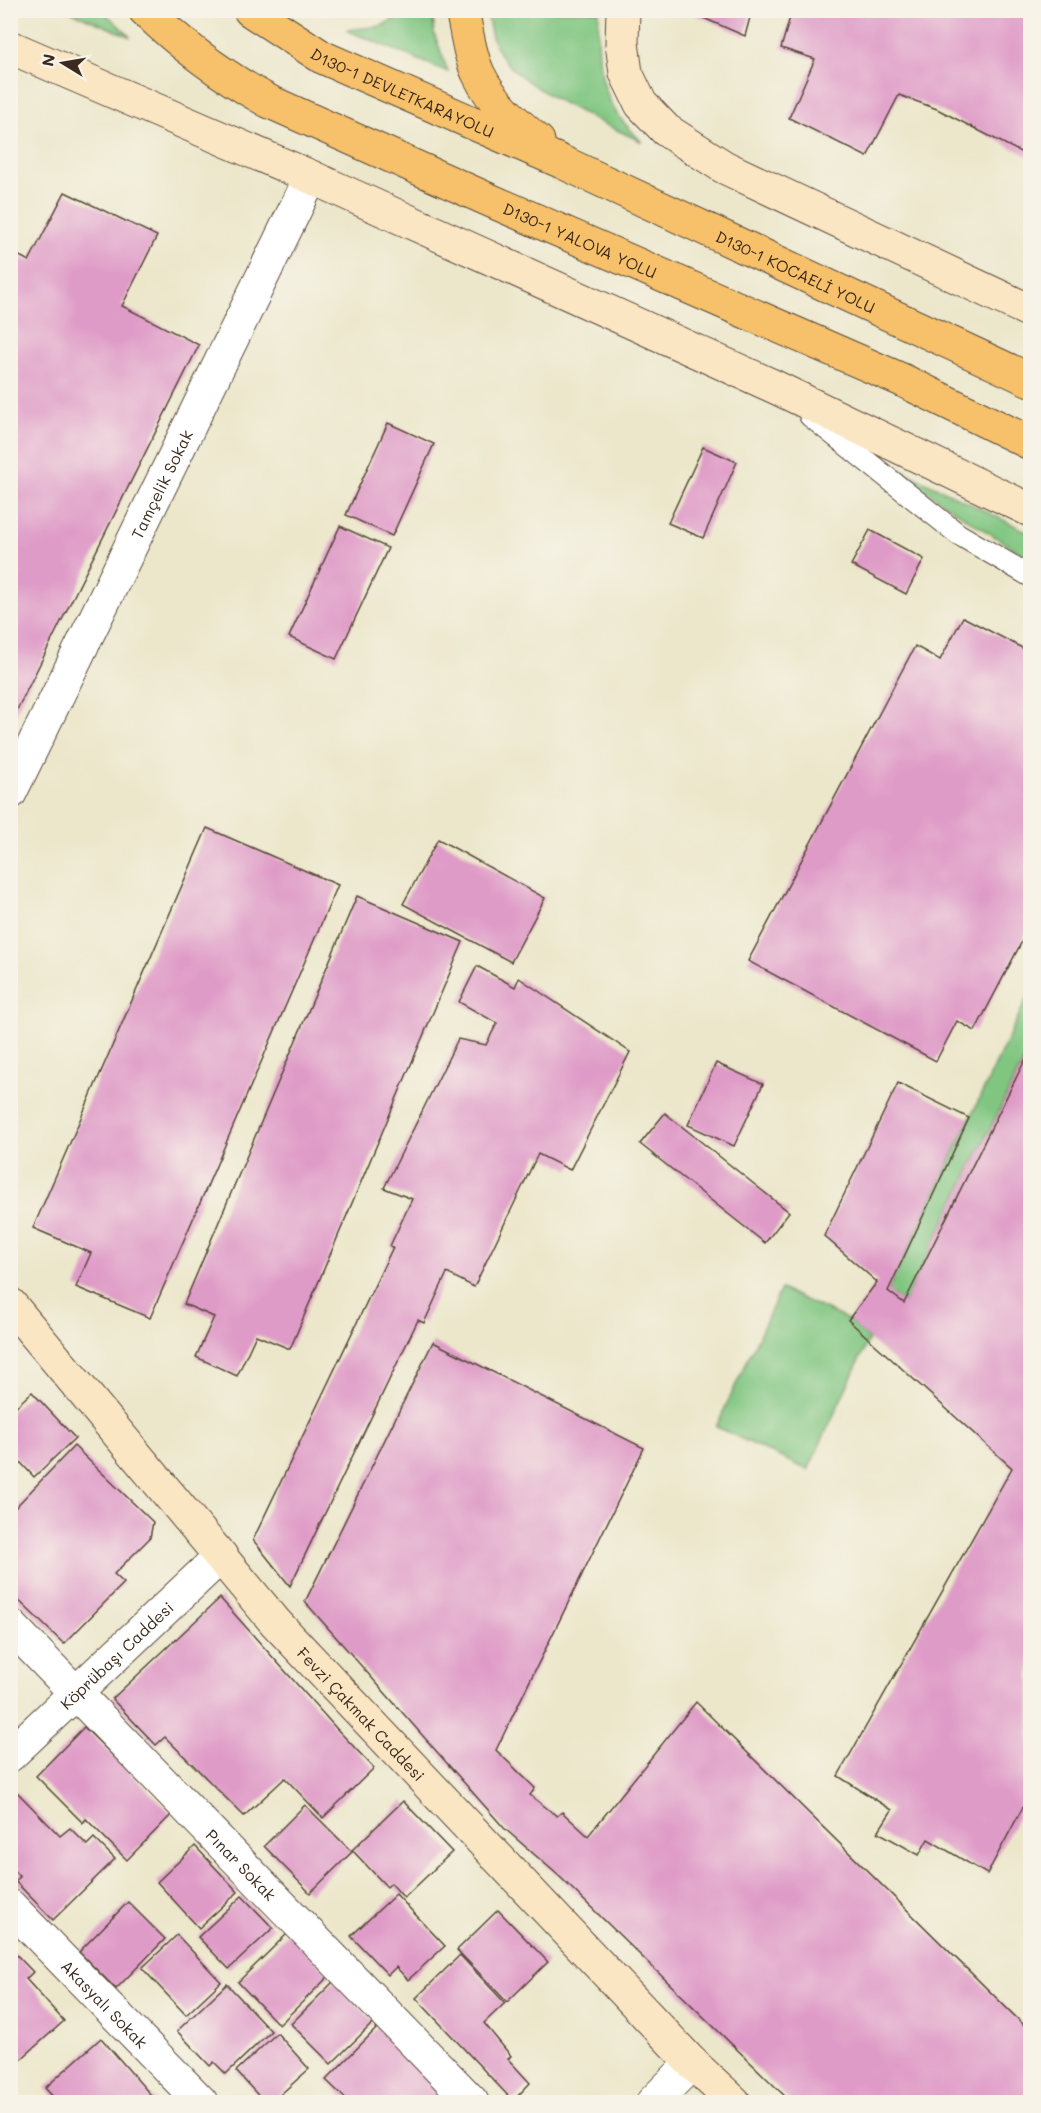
<svg xmlns="http://www.w3.org/2000/svg" width="1041" height="2113" viewBox="0 0 1041 2113" font-family="Mali,sans-serif">
  <rect width="100%" height="100%" fill="#f7f3e8"/>
  <filter id="ink" filterUnits="userSpaceOnUse"><feTurbulence type="fractalNoise" baseFrequency=".0167" numOctaves="2"/><feDisplacementMap in="SourceGraphic" scale="12" xChannelSelector="R" yChannelSelector="G"/><feConvolveMatrix kernelMatrix="1 2 1 2 8 2 1 2 1" color-interpolation-filters="sRGB"/></filter>
  <filter id="wash" filterUnits="userSpaceOnUse"><feTurbulence type="fractalNoise" baseFrequency=".008" numOctaves="4" result="noise"/><feDisplacementMap in="SourceGraphic" scale="24" xChannelSelector="R" yChannelSelector="G"/><feGaussianBlur stdDeviation="1.35" result="paint"/><feColorMatrix in="noise" values="0 0 0 0 0 0 0 0 0 0 0 0 0 0 0 0 0 1.4 0 .05"/><feComposite in="paint" operator="in"/></filter>
  <g filter="url(#wash)">
    <rect width="100%" height="100%" fill="#ece7cb"/>
    <g fill="#80c681" stroke="#5e7850" stroke-width="1.5">
      <polygon points="413,10 433,11 434,33 448,72 346,30 381,26"/>
      <polygon points="69,11 103,11 131,37"/>
      <path d="M487,11H599C597,47 597,82 617,114C624,124 634,133 642,142C604,123 517,87 498,51C491,39 489,24 487,11Z"/>
      <path d="M897,468L1030,533V558C984,531 939,502 897,468Z"/>
      <polygon points="1030,992 1030,1048 904,1303 888,1291"/>
      <polygon points="781,1289 848,1320 869,1339 808,1470 716,1427"/>
    </g>
    <g id="blocks">
      <g fill="#df9bc7">
        <polygon points="685,10 752,10 745,36"/>
        <polygon points="782,10 1030,10 1030,157 937,109 899,95 867,157 789,118 815,59 781,48 791,14"/>
        <polygon points="65,192 157,236 122,306 199,345 10,724 10,251 29,261"/>
        <polygon points="388,423 434,444 392,536 346,515"/>
        <polygon points="703,447 737,462 703,538 668,523"/>
        <polygon points="340,526 388,548 336,659 289,637"/>
        <polygon points="870,530 924,559 906,594 851,565"/>
        <polygon points="963,617 1030,652 1030,926 975,1031 957,1021 936,1061 748,961 915,646 940,660"/>
        <polygon points="207,828 338,885 150,1318 76,1287 91,1253 33,1228"/>
        <polygon points="438,839 545,898 511,962 403,904"/>
        <polygon points="357,896 463,942 290,1349 256,1335 237,1376 196,1357 214,1317 184,1304"/>
        <polygon points="477,966 515,987 519,978 630,1052 570,1170 538,1154 474,1287 447,1273 424,1323 418,1320 290,1586 253,1540 393,1247 390,1246 412,1199 384,1188 458,1039 486,1045 497,1023 459,1002"/>
        <polygon points="1030,1050 1030,1794 987,1874 928,1839 919,1855 878,1832 892,1810 838,1776 1012,1468 848,1320 877,1282 824,1236 898,1083 969,1118 888,1291 904,1303"/>
        <polygon points="716,1063 763,1084 734,1146 688,1125"/>
        <polygon points="665,1113 789,1212 765,1243 640,1144"/>
        <polygon points="433,1342 644,1448 496,1750 535,1788 530,1795 557,1816 562,1812 588,1836 696,1702 1030,2031 1030,2102 791,2102 559,1876 504,1828 305,1602"/>
        <polygon points="32,1392 75,1438 34,1477 10,1451 10,1412"/>
        <polygon points="74,1446 153,1522 150,1538 114,1574 124,1583 64,1644 10,1592 10,1513"/>
        <polygon points="220,1598 336,1728 374,1768 323,1818 285,1778 244,1816 165,1737 156,1745 112,1699"/>
        <polygon points="84,1727 172,1814 127,1860 86,1819 83,1823 36,1776"/>
        <polygon points="17,1792 60,1836 70,1828 87,1845 94,1838 115,1859 53,1920 15,1881 20,1877 10,1867 10,1798"/>
        <polygon points="403,1801 452,1852 404,1898 391,1883 387,1887 352,1850"/>
        <polygon points="305,1805 352,1852 310,1893 264,1846"/>
        <polygon points="195,1846 238,1892 199,1928 157,1882"/>
        <polygon points="396,1894 445,1946 408,1980 396,1967 388,1975 351,1936"/>
        <polygon points="242,1896 273,1928 229,1969 198,1937"/>
        <polygon points="128,1902 165,1939 116,1989 79,1952"/>
        <polygon points="498,1910 548,1962 507,2002 457,1950"/>
        <polygon points="289,1932 330,1975 279,2025 238,1982"/>
        <polygon points="177,1935 221,1982 186,2015 142,1968"/>
        <polygon points="10,1948 33,1972 26,1979 64,2021 19,2061 10,2052"/>
        <polygon points="460,1955 505,2003 484,2023 511,2056 508,2059 530,2083 513,2101 416,1998"/>
        <polygon points="334,1981 374,2022 331,2064 291,2024"/>
        <polygon points="227,1984 271,2031 226,2074 214,2062 210,2066 177,2031"/>
        <polygon points="378,2027 453,2102 349,2102 326,2080"/>
        <polygon points="277,2033 309,2069 272,2102 264,2102 236,2071"/>
        <polygon points="101,2038 157,2102 58,2102 45,2088"/>
      </g>
    </g>
  </g>
  <g filter="url(#ink)">
    <use href="#blocks" fill-opacity="0" stroke="#564638" stroke-width="1.5"/>
    <g fill="none" stroke-linecap="round" stroke-linejoin="round">
      <g stroke="#564638" stroke-width="23">
        <polyline id="lane" points="810,416 958,534 1030,576"/>
      </g>
      <g stroke="#564638" stroke-width="35">
        <g id="street">
          <path id="s1" d="M10,793L311,177"/>
          <path id="s2" d="M10,1625L472,2102"/>
          <path id="s3" d="M10,1755L221,1556"/>
          <path id="s4" d="M10,1906L201,2102"/>
          <polyline points="653,2102 692,2063"/>
        </g>
      </g>
      <g stroke="#564638" stroke-width="35">
        <g id="secondary">
          <polyline points="623,10 622,43 626,73 641,104 666,130 724,167 1030,311"/>
          <polyline points="10,47 311,177 775,387 1030,510"/>
          <path id="s5" d="M10,1304L276,1623L692,2063L734,2102"/>
        </g>
      </g>
      <g stroke="#564638" stroke-width="35">
        <g id="highway">
          <path id="s6" d="M145,10C182,46 223,76 268,101L487,199L902,380L1030,443"/>
          <path id="s7" d="M250,10L322,57L562,162L1030,380"/>
          <path d="M462,10C467,31 469,55 479,75C492,102 515,122 538,141"/>
        </g>
      </g>
      <use href="#lane" stroke="#fff" stroke-width="21"/>
      <use href="#street" stroke="#fff" stroke-width="33"/>
      <use href="#secondary" stroke="#fbe6c4" stroke-width="33"/>
      <use href="#highway" stroke="#f6c16b" stroke-width="33"/>
    </g>
  </g>
  <g text-anchor="middle" dominant-baseline="central" stroke-width="5" stroke-linejoin="round" paint-order="stroke">
    <g font-size="16" fill="#3b2a1e" stroke="#f7f3e8">
      <text stroke="none"><textPath href="#s7" startOffset="174">D130-1 DEVLETKARAYOLU</textPath></text>
      <text stroke="none"><textPath href="#s6" startOffset="495">D130-1 YALOVA YOLU</textPath></text>
      <text stroke="none"><textPath href="#s7" startOffset="606">D130-1 KOCAELİ YOLU</textPath></text>
      <text stroke="none"><textPath href="#s1" startOffset="344">Tamçelik Sokak</textPath></text>
      <text stroke="none"><textPath href="#s3" startOffset="146">Köprübaşı Caddesi</textPath></text>
      <text stroke="none"><textPath href="#s5" startOffset="540">Fevzi Çakmak Caddesi</textPath></text>
      <text stroke="none"><textPath href="#s2" startOffset="333">Pınar Sokak</textPath></text>
      <text stroke="none"><textPath href="#s4" startOffset="136">Akasyalı Sokak</textPath></text>
    </g>
  </g>
  <rect width="1041" height="2113" fill="none" stroke="#f7f3e8" stroke-width="36"/>
  <g transform="translate(63 63) rotate(281)" stroke="#f7f3e8" stroke-width="4.5" paint-order="stroke">
  <path d="M0-4.5L10 22L0 15L-10 22Z" fill="#3b2a1e"/>
  <text y="-9" font-size="16" font-weight="bold" text-anchor="middle" fill="#3b2a1e">N</text>
  </g>
</svg>
